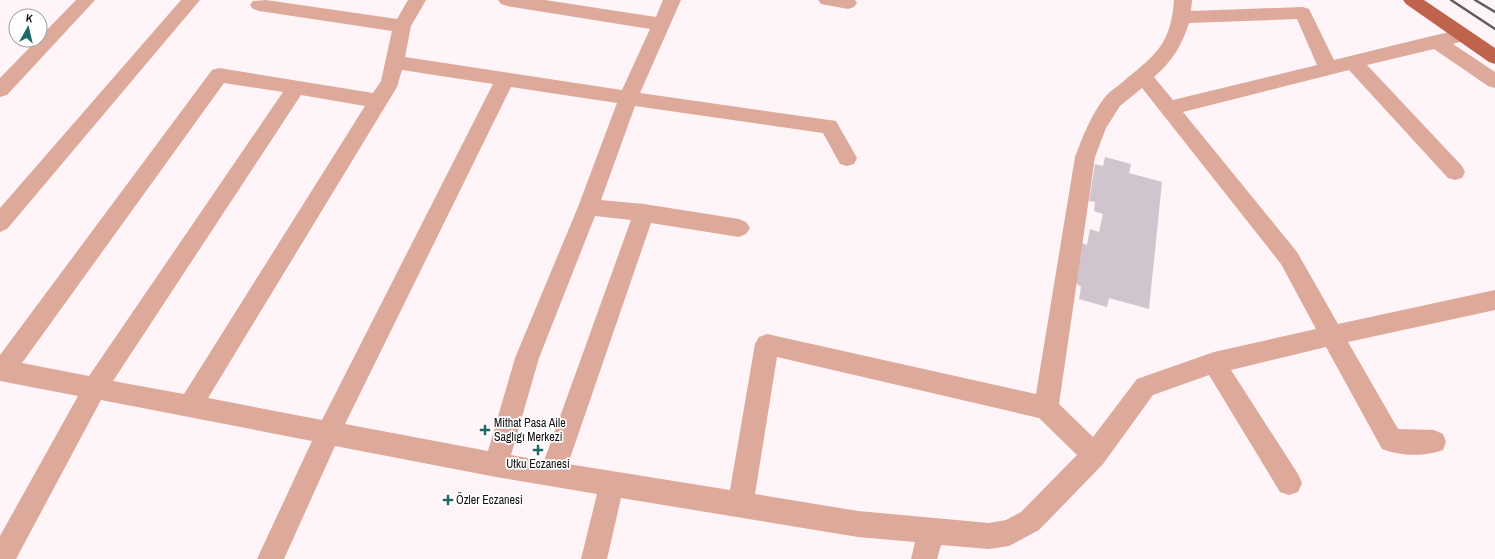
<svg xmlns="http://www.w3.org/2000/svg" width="1495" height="559" viewBox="0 0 1495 559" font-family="'Archivo Narrow',sans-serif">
  <rect width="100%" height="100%" fill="#fff4f7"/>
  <polygon fill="#d0c4cf" points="1105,157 1131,164 1129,173 1162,182 1149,309 1109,298 1107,307 1079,299 1081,287 1076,283 1082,243 1087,245 1090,229 1099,232 1103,214 1094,211 1095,202 1089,201 1095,164 1103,166"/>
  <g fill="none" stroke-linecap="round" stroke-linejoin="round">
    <g fill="#dda99b" fill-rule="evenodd">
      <polygon points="76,0 95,0 7,95 0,97 0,78 37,40 40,40 40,37"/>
      <polygon points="181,0 200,0 7,229 0,232 0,208"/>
      <path d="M266,0L397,19L408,0H426L411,26L405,57L622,90L650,29L507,6L501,4L498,0H545L656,17L663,0H681L640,93L836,121L857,158L854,164L847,166L840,164L823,133L635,106L601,200L644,204L739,219L746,222L750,228L746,234L739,237L651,223L568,464L730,490L755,344L759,337L767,334L1036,394L1075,157C1083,136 1091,115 1105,97C1111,90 1120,85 1126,79C1157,54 1171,43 1174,0H1192L1191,11L1303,7L1309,9L1334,60L1436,35L1463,29L1469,31L1472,35L1469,39L1453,44L1495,72V88L1488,86L1434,49L1367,65L1462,166L1465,172L1462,178L1455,180L1448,178L1349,70L1183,112L1297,252L1338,324L1495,290V310L1348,342L1398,429L1434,430L1443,434L1446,442L1443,450C1426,457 1399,456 1382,449L1326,347L1231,370L1298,474L1302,483L1298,492L1289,495L1280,492L1209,375L1153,395L1103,464L1039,530L1009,546L989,549L941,545L937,559H911L915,542L858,537L621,498L607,559H581L597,494L496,477L335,446L284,559H257L312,441L101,400L16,559H0V536L78,396L0,381V355L212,70L219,68L373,93L381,81L392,31L259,11L253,9L250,5L253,1ZM1297,19L1317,65L1173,100L1154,77C1172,62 1182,45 1189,23ZM402,70L493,84L322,420L208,398L397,87ZM224,83L283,92L89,376L22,363ZM511,87L617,103L578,207L515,358L488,451L345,424ZM1142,88L1281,264L1316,329L1214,352L1137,379L1093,437L1059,404L1095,157L1106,128L1120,106ZM301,95L365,106L184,394L113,381ZM595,216L631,220L544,461L511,455L539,358ZM777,357L1039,418L1077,455L1021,512L1006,520L989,523L858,511L755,494Z"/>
      <polygon points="818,0 855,0 857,3 854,7 848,9 821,4"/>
    </g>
    <polygon fill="#bf634c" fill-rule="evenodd" points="1403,0 1424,0 1495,48 1495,64 1489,62 1406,4"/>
    <g stroke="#645c5f" stroke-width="2.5">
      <polyline points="1451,0 1495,29"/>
      <polyline points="1475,0 1495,12"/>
    </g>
  </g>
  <g fill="#1f6a66" stroke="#fff" stroke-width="1.5">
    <path d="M483 424h4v4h4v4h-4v4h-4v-4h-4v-4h4z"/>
    <path d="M536 444h4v4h4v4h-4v4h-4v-4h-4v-4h4z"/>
    <path d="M446 494h4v4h4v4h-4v4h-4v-4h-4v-4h4z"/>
  </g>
  <g text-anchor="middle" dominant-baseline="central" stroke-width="3.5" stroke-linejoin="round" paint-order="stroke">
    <g font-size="12" fill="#140e10" stroke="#fff" text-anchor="start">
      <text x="494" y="423">Mithat Pasa Aile<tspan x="494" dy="14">Saglıgı Merkezi</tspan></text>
      <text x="538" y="464" text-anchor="middle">Utku Eczanesi</text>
      <text x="456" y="500">Özler Eczanesi</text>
    </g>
  </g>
  <g transform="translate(28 28) rotate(8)"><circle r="19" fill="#ffffff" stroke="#a19f9f"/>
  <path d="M0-3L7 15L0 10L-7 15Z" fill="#1f6a66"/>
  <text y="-6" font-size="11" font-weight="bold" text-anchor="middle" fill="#140e10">K</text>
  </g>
</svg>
